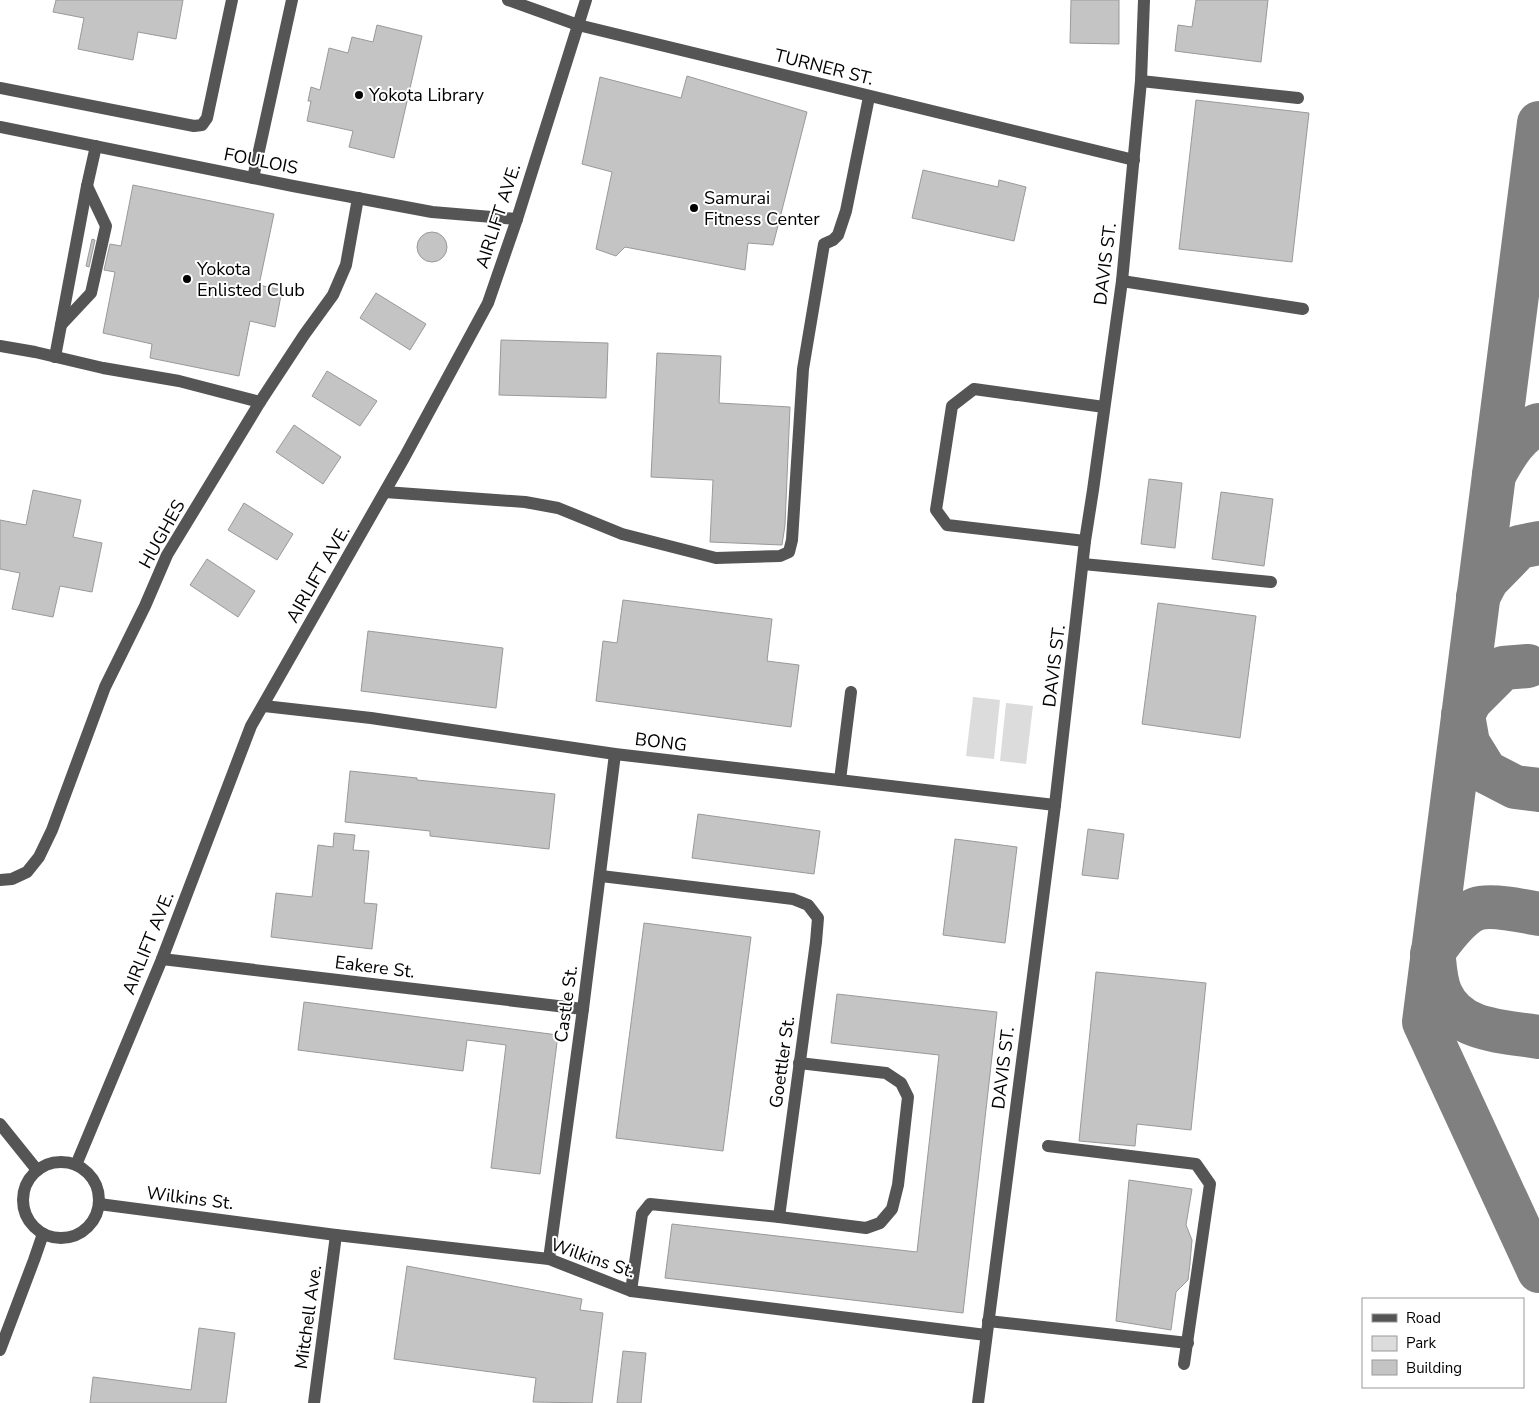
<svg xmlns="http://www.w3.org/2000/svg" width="1539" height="1403" viewBox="0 0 1539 1403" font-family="'Nunito Sans',sans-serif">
  <rect width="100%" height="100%" fill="#fff"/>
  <g fill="#dcdcdc">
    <polygon points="973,697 1000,700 994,759 966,756"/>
    <polygon points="1006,703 1033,706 1026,764 1000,761"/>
  </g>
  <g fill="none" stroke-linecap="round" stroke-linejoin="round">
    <g stroke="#808080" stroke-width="44">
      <polyline points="1539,123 1424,1022 1539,1271"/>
      <path d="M1494,475C1504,457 1518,431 1539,425"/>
      <polyline points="1478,597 1487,580 1519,547 1539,543"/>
      <polyline points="1528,666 1503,668 1470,701 1463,715 1468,743 1486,772 1515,787 1539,790"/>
      <path d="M1432,954C1442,939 1460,915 1476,909C1490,904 1524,911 1539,914"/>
      <path d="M1434,959C1435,970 1436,983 1441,994C1458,1032 1503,1031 1539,1037"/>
    </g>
  </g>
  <g fill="#c4c4c4" stroke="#999">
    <polygon points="56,0 183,0 176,39 138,32 133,60 78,49 84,18 53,12"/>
    <polygon points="1071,0 1119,0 1119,44 1070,43"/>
    <polygon points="1196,0 1268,0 1261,62 1175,51 1178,25 1192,27"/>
    <polygon points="377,25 422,36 394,158 349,147 353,131 307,121 311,101 308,101 311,87 320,90 329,48 348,53 352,37 373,42"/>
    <polygon points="687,76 807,112 773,245 748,243 745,270 625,247 616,256 596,249 612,172 582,164 600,77 681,98"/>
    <polygon points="1196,100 1309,113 1292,262 1179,249"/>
    <polygon points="923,170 998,187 999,180 1026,187 1014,241 912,218"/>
    <polygon points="133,185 274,214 259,285 282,290 275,327 250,321 239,376 150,358 152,344 103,333 115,272 104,270 110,244 121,246"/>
    <circle cx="432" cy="247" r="15"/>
    <polygon points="92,239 95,240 89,267 86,266"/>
    <polygon points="376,293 426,324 410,350 360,318"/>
    <polygon points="501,340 608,343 606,398 499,395"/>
    <polygon points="657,353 721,356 719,403 790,407 785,525 782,545 710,542 713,480 651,477"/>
    <polygon points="327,371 377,401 360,426 312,396"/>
    <polygon points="294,425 341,457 323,484 276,452"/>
    <polygon points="1149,479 1182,483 1175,548 1141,544"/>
    <polygon points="33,490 81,500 73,537 102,543 92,592 60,586 53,617 12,609 20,573 0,569 0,520 26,525"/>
    <polygon points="1221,492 1273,499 1264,566 1212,559"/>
    <polygon points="244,503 293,534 277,560 228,530"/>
    <polygon points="207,559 255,591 238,617 190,585"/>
    <polygon points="623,600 772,619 767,661 799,665 791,727 596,701 603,641 617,643"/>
    <polygon points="1158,603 1256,616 1240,738 1142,724"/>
    <polygon points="368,631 503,648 496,708 361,691"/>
    <polygon points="350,771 417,778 417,780 555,794 549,849 430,836 430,831 345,822"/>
    <polygon points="698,814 820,831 814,874 692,858"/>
    <polygon points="1088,829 1124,834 1118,879 1082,875"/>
    <polygon points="334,833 355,835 353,850 369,851 364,903 377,904 372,949 271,937 276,893 312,897 318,845 333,847"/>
    <polygon points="955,839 1017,847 1005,943 943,935"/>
    <polygon points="644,923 751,937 723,1151 616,1138"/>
    <polygon points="1096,972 1206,983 1191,1130 1137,1124 1135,1146 1079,1141"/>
    <polygon points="837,994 997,1012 963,1313 665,1278 672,1224 917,1252 939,1055 831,1043"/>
    <polygon points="304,1002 558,1035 540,1174 491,1168 506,1045 467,1040 463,1071 298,1050"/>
    <polygon points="1129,1180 1192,1189 1186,1225 1192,1240 1190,1263 1188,1280 1176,1292 1171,1330 1116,1321"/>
    <polygon points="407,1266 582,1299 580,1310 603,1313 592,1403 533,1402 536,1378 394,1359"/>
    <polygon points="199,1328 235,1333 226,1403 90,1403 93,1377 191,1390"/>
    <polygon points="623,1351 646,1353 641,1403 617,1403"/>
  </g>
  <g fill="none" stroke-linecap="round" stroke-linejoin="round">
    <g stroke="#555" stroke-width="12">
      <polyline points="508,0 578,25 1134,160"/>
      <polyline points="1141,81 1298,98"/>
      <polyline points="0,88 194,126 202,125 207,118 232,0"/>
      <polyline points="0,127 293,186 432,212 517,219"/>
      <polyline points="253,178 292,0"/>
      <polyline points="1122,281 1303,309"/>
      <polyline points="61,325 91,293 106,226 87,186"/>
      <polyline points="0,346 35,352 103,368 179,381 260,402"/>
      <polyline points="55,357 87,186 96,146"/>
      <polyline points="385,492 525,502 558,508 622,534 716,558 780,556 789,552 792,540 803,369 824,244 833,240 838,235 846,211 869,97"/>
      <polyline points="1085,541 947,525 936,510 952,406 974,389 1104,407"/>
      <polyline points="1083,564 1271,582"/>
      <polyline points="264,706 371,718 615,754 1055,805"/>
      <polyline points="840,780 851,692"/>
      <polyline points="601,876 793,899 808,905 818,918 816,942 779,1217 650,1204 642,1214 631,1291"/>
      <polyline points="0,880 12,879 27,872 39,857 52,830 105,687 145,606 167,555 260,402 304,335 333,295 346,265 358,198"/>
      <polyline points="162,959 583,1009"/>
      <polyline points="0,1124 37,1170"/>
      <polyline points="1048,1146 1196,1164 1210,1184 1184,1364"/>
      <circle cx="61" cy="1200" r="38"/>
      <polyline points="76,1165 162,959 251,726 404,458 488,303 517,219 586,0"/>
      <polyline points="99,1204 336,1235 549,1259 631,1291 986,1335"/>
      <polyline points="779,1217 866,1228 880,1223 892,1209 898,1185 908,1097 901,1083 886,1073 799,1063"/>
      <polyline points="549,1259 583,1009 615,754"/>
      <polyline points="988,1321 1188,1343"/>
      <polyline points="0,1350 34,1260 43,1234"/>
      <polyline points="314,1403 336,1235"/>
      <polyline points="978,1403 1055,805 1085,541 1093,490 1122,281 1141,81 1144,0"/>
    </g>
  </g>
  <g fill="#000" stroke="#fff" stroke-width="2">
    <circle cx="359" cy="95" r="5"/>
    <circle cx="694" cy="208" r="5"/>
    <circle cx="187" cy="279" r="5"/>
  </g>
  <g text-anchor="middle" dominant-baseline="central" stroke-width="4" stroke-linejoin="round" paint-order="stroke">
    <g font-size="18" fill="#000" stroke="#fff">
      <text transform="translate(824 67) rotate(14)">TURNER ST.</text>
      <text transform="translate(261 161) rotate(11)">FOULOIS</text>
      <text transform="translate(498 216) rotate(-72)">AIRLIFT AVE.</text>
      <text transform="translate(1105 264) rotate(-83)">DAVIS ST.</text>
      <text transform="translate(162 534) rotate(-61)">HUGHES</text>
      <text transform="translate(318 574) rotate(-60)">AIRLIFT AVE.</text>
      <text transform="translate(1054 666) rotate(-83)">DAVIS ST.</text>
      <text transform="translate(661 742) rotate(7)">BONG</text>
      <text transform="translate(148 943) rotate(-68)">AIRLIFT AVE.</text>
      <text transform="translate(375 967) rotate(7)">Eakere St.</text>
      <text transform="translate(566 1004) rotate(-82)">Castle St.</text>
      <text transform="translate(782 1062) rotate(-82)">Goettler St.</text>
      <text transform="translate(1003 1068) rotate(-83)">DAVIS ST.</text>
      <text transform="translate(190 1198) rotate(7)">Wilkins St.</text>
      <text transform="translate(593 1258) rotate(19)">Wilkins St.</text>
      <text transform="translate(308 1317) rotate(-82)">Mitchell Ave.</text>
    </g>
    <g font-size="18" fill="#000" stroke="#fff" text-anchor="start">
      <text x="369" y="95">Yokota Library</text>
      <text x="704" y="198">Samurai<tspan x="704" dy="21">Fitness Center</tspan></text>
      <text x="197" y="269">Yokota<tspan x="197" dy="21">Enlisted Club</tspan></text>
    </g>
  </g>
  <rect x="1362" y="1298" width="162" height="90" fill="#ffffff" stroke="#999999"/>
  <rect x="1372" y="1314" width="25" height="8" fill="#555555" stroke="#999999"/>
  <text x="1406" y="1323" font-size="15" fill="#000000">Road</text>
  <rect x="1372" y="1336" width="25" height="15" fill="#dcdcdc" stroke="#999999"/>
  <text x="1406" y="1348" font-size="15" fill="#000000">Park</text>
  <rect x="1372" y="1360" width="25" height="15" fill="#c4c4c4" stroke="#999999"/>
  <text x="1406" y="1373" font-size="15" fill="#000000">Building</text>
</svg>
